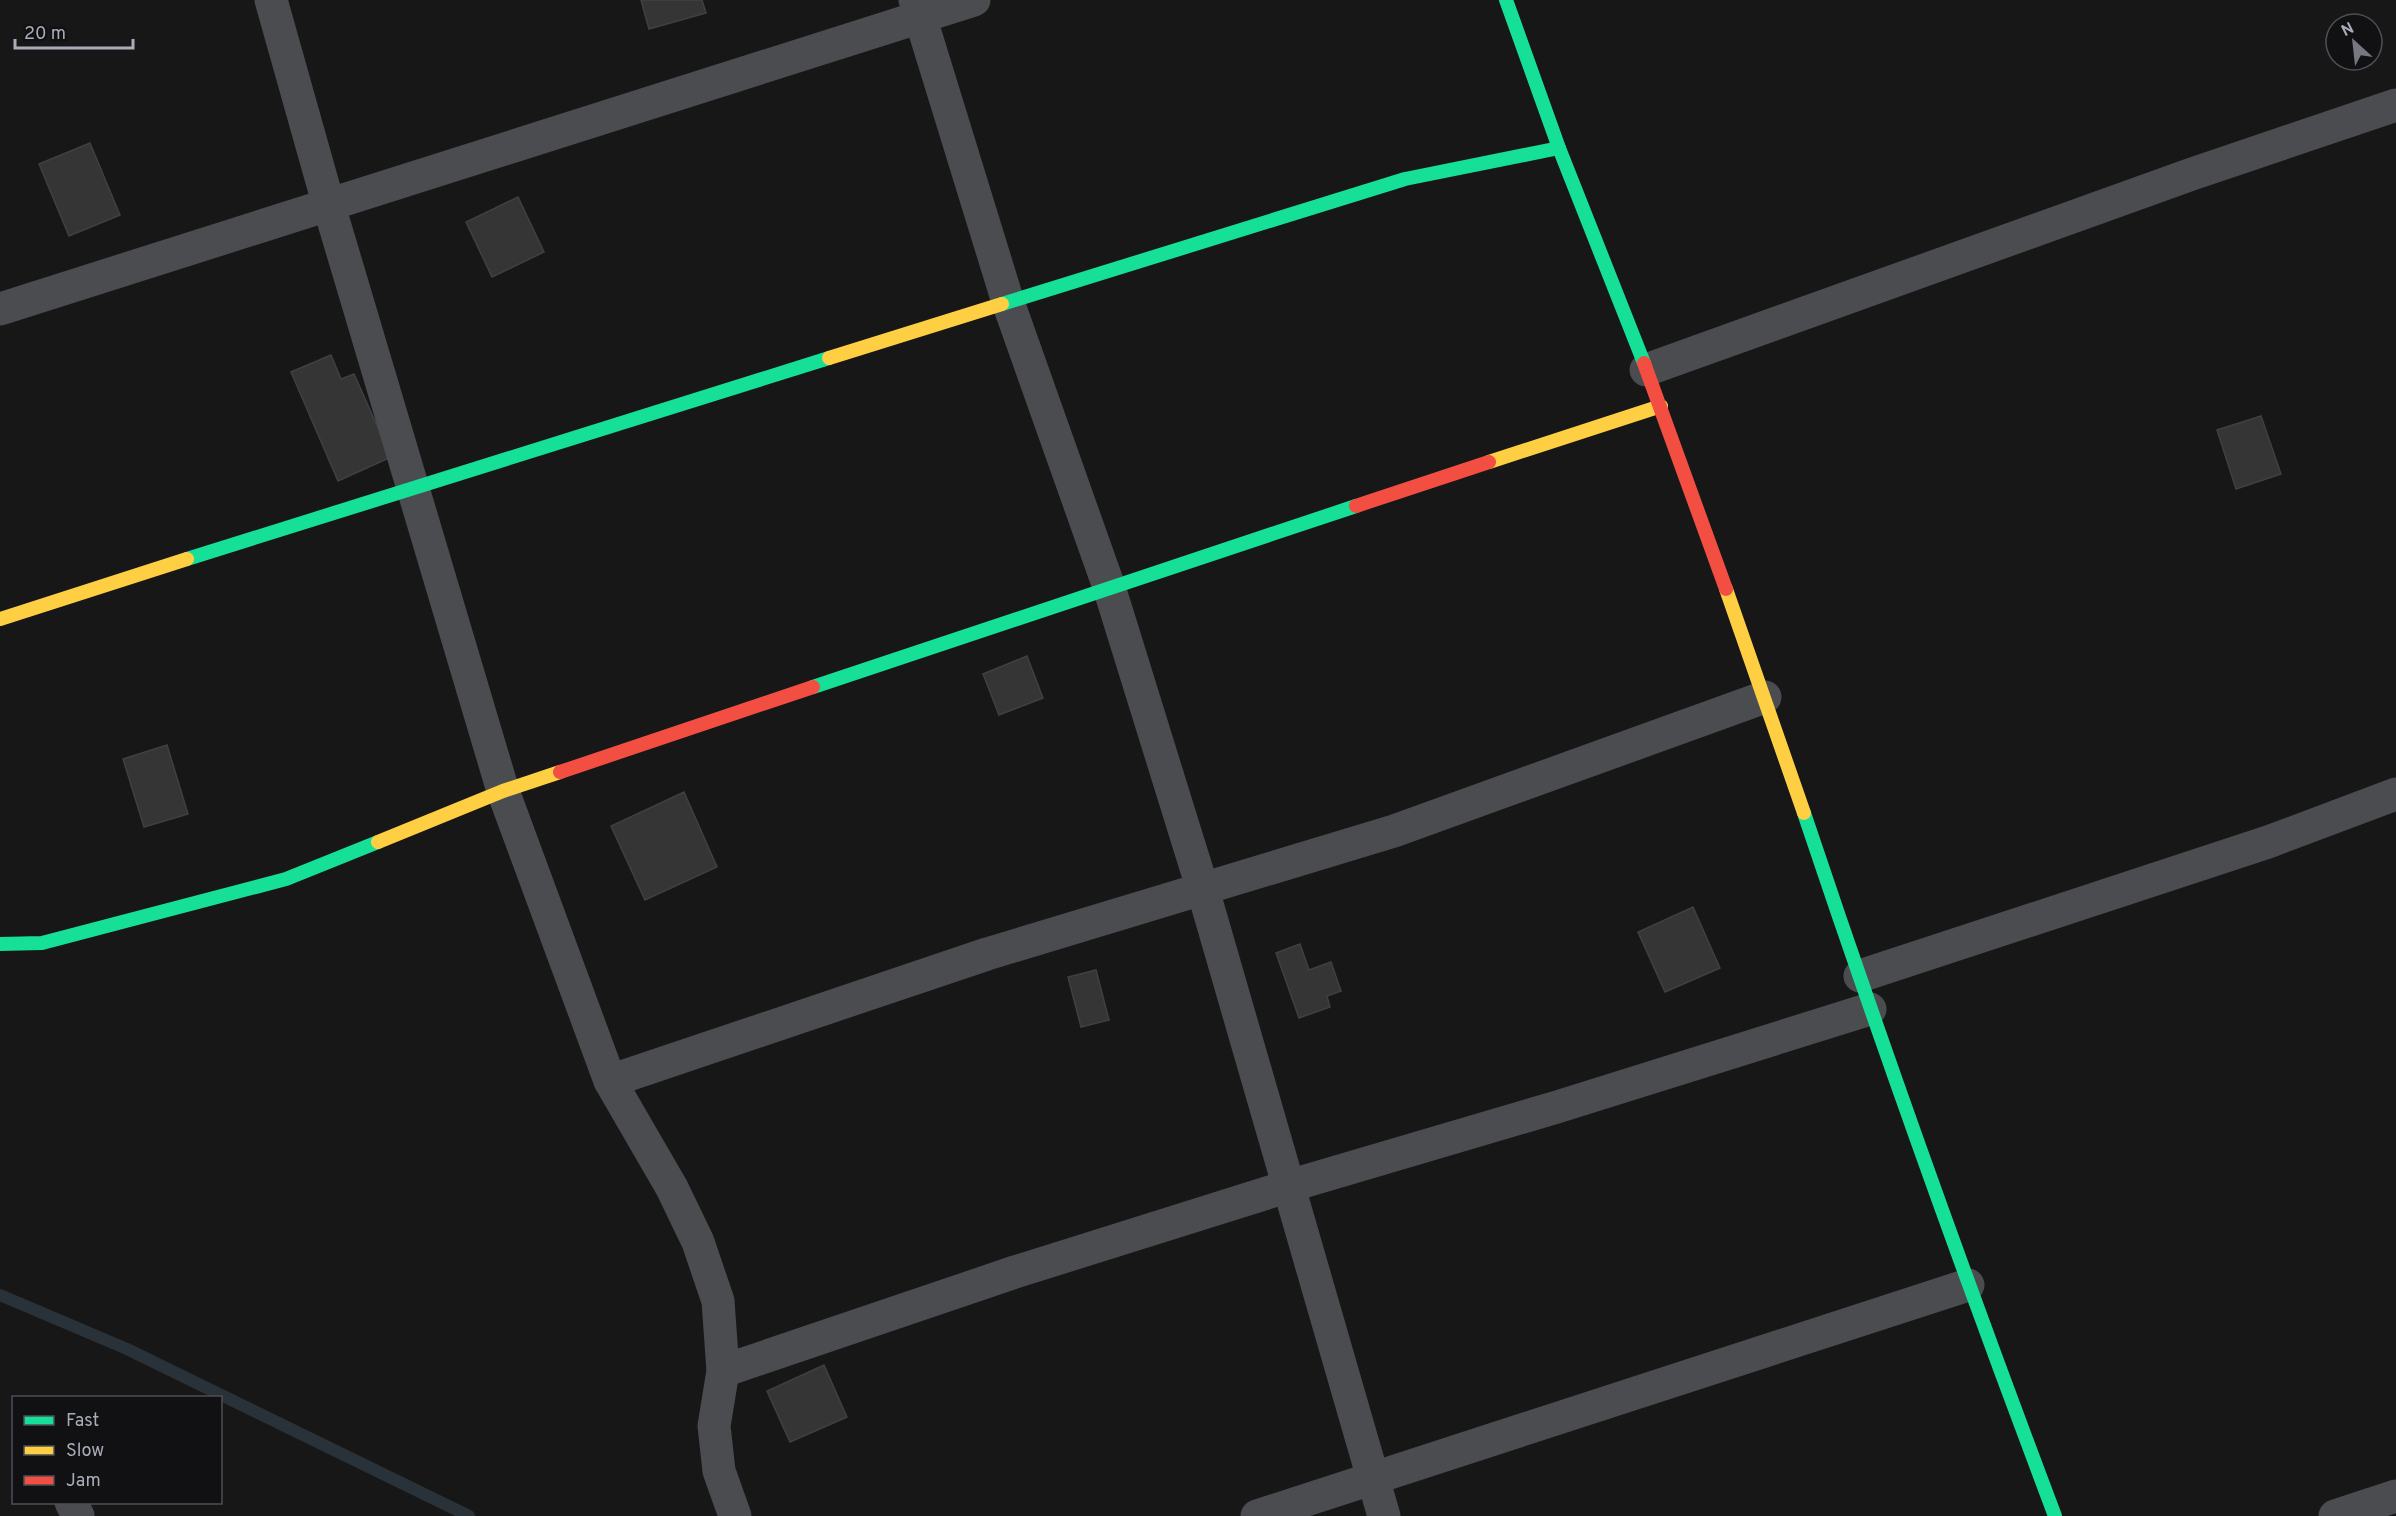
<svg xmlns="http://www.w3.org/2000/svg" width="2396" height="1516" viewBox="0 0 2396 1516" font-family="Overpass,sans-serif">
  <rect width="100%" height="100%" fill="#171717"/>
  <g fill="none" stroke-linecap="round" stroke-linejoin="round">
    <polyline stroke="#2a3239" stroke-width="12" points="0,1295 127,1349 469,1516"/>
  </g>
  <g fill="#353536" stroke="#3f4043" stroke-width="1.5">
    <polygon points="641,0 702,0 706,13 649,29"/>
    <polygon points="90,143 120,215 69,236 39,164"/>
    <polygon points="518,197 544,252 492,277 466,222"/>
    <polygon points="331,355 341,379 354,374 391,457 338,481 291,372"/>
    <polygon points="2261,416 2281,474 2236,489 2217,430"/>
    <polygon points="1027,656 1043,698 999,715 983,674"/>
    <polygon points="167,745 188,814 144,827 123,759"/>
    <polygon points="684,792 717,867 645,900 611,826"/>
    <polygon points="1693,907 1720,968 1665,992 1638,932"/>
    <polygon points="1300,944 1309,970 1331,962 1341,991 1327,996 1330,1007 1299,1018 1276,953"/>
    <polygon points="1096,970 1109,1020 1081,1027 1068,977"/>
    <polygon points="824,1365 847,1417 790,1442 767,1391"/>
  </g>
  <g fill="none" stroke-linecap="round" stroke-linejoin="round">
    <g stroke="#4b4c50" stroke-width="33">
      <polyline points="271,0 329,206 503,791 610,1081 672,1188 698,1242 718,1301 723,1371 714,1426 719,1471 735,1516"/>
      <polyline points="915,0 1008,302 1109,587 1203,890 1384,1516"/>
      <polyline points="0,309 974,0"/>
      <polyline points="1646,370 2192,174 2396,105"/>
      <polyline points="1860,976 2268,842 2396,794"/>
      <polyline points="610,1081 987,954 1394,831 1765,697"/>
      <polyline points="723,1371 1015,1272 1289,1186 1557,1107 1870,1009"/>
      <polyline points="71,1502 78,1516"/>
      <polyline points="1257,1516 1968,1285"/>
      <polyline points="2335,1516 2396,1496"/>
    </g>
    <g stroke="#16e098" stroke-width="14">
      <polyline points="1506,0 1559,148 1644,363"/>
      <polyline points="1002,304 1405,179 1559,148"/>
      <polyline points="187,559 829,358"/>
      <polyline points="813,687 1356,506"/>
      <path d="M1804,813C1883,1049 1967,1283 2055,1516"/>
      <polyline points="0,944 42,943 286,879 378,842"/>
    </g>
    <g stroke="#ffcf43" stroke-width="14">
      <polyline points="829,358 1002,304"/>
      <polyline points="1489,462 1661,406"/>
      <polyline points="1726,589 1804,813"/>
      <polyline points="0,619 187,559"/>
      <polyline points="378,842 503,791 560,772"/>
    </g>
    <g stroke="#f24e42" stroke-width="14">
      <polyline points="1644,363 1726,589"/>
      <polyline points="1356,506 1489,462"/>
      <polyline points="560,772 813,687"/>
    </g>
  </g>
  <rect x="12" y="1396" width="210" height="108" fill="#111113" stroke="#4d4f55" stroke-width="1.5"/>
  <rect x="24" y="1416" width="30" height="9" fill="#16e098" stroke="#4d4f55" stroke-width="1.5"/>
  <text x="66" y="1426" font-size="18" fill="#a8adb8">Fast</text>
  <rect x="24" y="1446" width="30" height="9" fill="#ffcf43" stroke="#4d4f55" stroke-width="1.5"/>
  <text x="66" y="1456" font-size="18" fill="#a8adb8">Slow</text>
  <rect x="24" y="1476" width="30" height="9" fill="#f24e42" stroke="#4d4f55" stroke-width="1.5"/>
  <text x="66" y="1486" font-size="18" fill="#a8adb8">Jam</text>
  <g transform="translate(2354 42) rotate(333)"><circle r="28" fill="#111113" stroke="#4d4f55" stroke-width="1.5"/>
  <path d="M0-4.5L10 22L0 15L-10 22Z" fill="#757880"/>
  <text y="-9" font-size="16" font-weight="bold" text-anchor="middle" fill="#a8adb8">N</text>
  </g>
  <path d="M15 39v9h118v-9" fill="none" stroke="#a8adb8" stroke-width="3"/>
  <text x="24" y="39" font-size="18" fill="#a8adb8" stroke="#111113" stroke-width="4.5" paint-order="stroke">20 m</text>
</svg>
